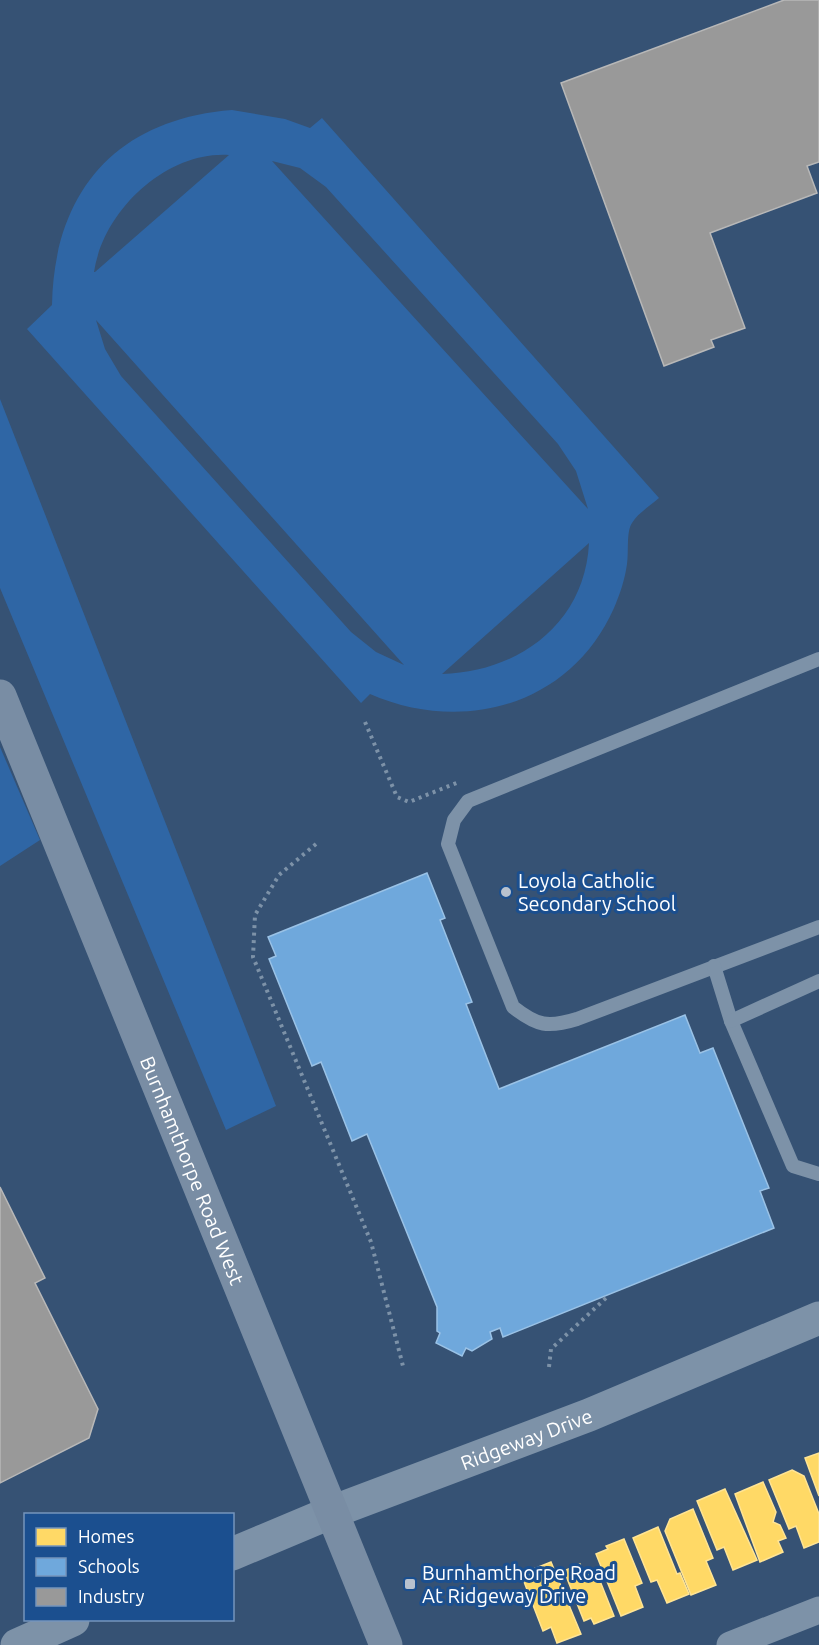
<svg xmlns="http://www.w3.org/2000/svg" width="819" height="1645" viewBox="0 0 819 1645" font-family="Ubuntu,sans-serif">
  <rect width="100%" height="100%" fill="#365274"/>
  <g fill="#2f66a5" fill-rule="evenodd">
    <path d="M232,110L285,119L310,128L322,118L659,498C651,505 637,514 632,523C626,532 629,552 627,564C625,579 620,594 614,608C571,705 464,735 370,694L361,703L27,329L52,305C54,191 117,119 232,110ZM229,155L95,272H94C103,211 166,151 229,155ZM272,161L300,168L326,187L558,444L576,471L588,509ZM96,320L404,665L376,652L351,632L121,376L105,349ZM589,543C585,624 518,672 442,674Z"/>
    <polygon points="0,399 276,1106 226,1130 0,588"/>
    <polygon points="0,747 40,840 0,866"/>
  </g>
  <g fill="#ffd966" stroke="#ffe494" stroke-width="1.5">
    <polygon points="819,1453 819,1496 805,1458"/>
    <polygon points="792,1470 804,1476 819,1514 819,1542 804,1548 796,1526 789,1529 769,1480"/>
    <polygon points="763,1482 776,1512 773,1522 780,1525 786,1538 778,1541 783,1552 760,1562 735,1494"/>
    <polygon points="725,1489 757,1560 733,1570 724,1547 717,1550 697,1501"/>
    <polygon points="693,1509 713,1558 706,1561 716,1585 691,1595 665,1531 670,1519"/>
    <polygon points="658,1527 677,1574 680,1573 689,1594 667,1603 657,1580 651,1582 633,1538"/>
    <polygon points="624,1539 642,1583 635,1586 643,1607 621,1616 596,1554 608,1549 606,1546"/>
    <polygon points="551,1562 581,1634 557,1643 551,1627 543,1631 521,1574"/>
    <polygon points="580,1564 585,1576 596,1571 614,1616 594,1624 591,1618 584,1621 564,1571"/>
  </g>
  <polygon fill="#6fa8dc" stroke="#9ac2e6" stroke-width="1.5" points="427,873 445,918 440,920 472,1002 466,1004 499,1089 685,1015 700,1053 713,1048 769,1188 760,1191 774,1228 503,1337 500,1328 490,1332 492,1339 472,1351 466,1348 462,1356 436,1343 440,1333 437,1331 437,1307 367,1134 352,1141 321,1062 312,1066 269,959 276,956 268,937"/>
  <g fill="#999" stroke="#b8b8b8" stroke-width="1.5">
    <polygon points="784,0 819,0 819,162 807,166 817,193 710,233 745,328 711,340 714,347 664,366 561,83"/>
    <polygon points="0,1187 45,1278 35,1283 98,1409 89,1438 0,1483"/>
  </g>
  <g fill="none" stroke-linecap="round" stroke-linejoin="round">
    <g stroke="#7d92a8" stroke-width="4" stroke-dasharray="3 4.5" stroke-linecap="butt">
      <polyline points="365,722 397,797 409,802 459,782"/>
      <polyline points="316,844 279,875 255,915 253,957 371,1242 404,1370"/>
      <polyline points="549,1367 551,1349 606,1298"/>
    </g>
    <g stroke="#7d92a8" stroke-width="14">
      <path d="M819,659L468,801L454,820L448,844L513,1007C537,1026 548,1028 577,1019L819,927"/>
      <polyline points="714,966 731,1021 793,1166 819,1174"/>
      <polyline points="731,1021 819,981"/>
    </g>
    <polyline stroke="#7d92a8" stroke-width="27" points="730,1645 819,1610"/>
    <g stroke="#7d92a8" stroke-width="33">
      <path id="s1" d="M232,1554L332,1512L589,1415L819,1318"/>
      <polyline points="17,1645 73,1620"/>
    </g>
    <path stroke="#798da4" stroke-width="33" id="s2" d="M0,696L386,1645"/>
  </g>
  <g fill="#b9c2ce" stroke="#1b4f8f" stroke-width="2">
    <circle cx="506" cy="892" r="6"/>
    <rect x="404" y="1578" width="12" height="12" rx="3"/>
  </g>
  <g text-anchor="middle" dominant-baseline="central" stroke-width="6" stroke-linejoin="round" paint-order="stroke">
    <g font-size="20" fill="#fff" stroke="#1b4f8f" text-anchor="start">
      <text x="518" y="880">Loyola Catholic<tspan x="518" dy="23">Secondary School</tspan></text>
      <text x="422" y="1572">Burnhamthorpe Road<tspan x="422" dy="23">At Ridgeway Drive</tspan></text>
    </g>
    <g font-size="20" fill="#fff" stroke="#1b4f8f">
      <text stroke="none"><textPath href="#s2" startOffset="512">Burnhamthorpe Road West</textPath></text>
      <text stroke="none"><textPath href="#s1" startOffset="316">Ridgeway Drive</textPath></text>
    </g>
  </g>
  <rect x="24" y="1513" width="210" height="108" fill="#1b4f8f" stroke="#7695bc" stroke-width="1.5"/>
  <rect x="36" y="1528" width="30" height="18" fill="#ffd966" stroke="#7695bc" stroke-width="1.5"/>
  <text x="78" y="1543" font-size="18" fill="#ffffff">Homes</text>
  <rect x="36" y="1558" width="30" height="18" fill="#6fa8dc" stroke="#7695bc" stroke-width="1.5"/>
  <text x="78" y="1573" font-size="18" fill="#ffffff">Schools</text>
  <rect x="36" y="1588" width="30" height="18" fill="#999999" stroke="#7695bc" stroke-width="1.5"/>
  <text x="78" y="1603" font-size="18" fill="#ffffff">Industry</text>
</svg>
